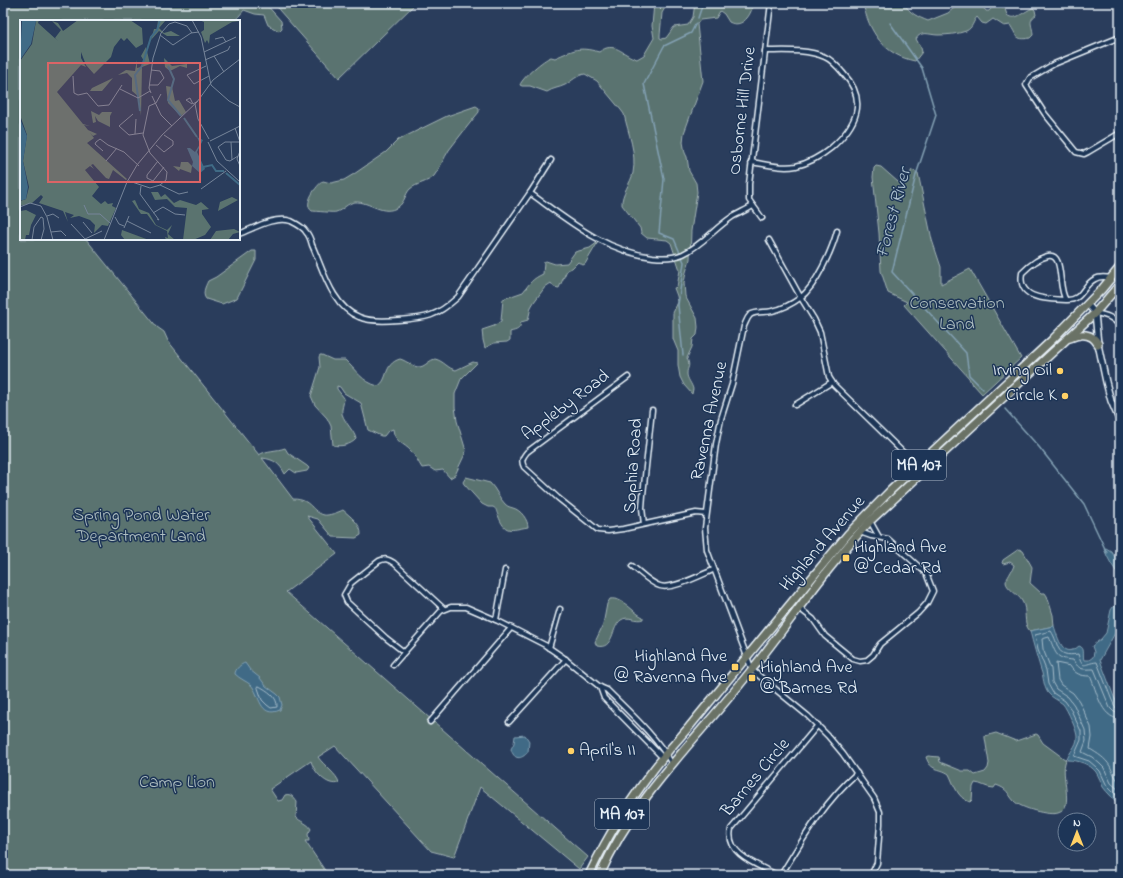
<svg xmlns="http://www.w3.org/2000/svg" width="1123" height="878" viewBox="0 0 1123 878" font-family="'Indie Flower',sans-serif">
  <rect width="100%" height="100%" fill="#2a3d5c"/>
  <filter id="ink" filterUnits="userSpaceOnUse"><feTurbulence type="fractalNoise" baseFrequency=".025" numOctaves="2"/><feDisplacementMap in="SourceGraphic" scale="8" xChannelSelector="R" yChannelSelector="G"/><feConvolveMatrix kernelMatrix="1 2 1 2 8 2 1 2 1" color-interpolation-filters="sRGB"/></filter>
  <g filter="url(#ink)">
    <g fill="#5a736f" stroke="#a1b2b4">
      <path d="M3,3H265L281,21L282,28L279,31L268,25L264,15L255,14L244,10L235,21H21V239H86L157,327L164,332L168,341L259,455C266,450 277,451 285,448L288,453L307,466L309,468L307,471L296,473L290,469L285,474C280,464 274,459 262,458L293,499C312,499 311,512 324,515C328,516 339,512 343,510C350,516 362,525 361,535L356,538L333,537L318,519L307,516L337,554L286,592L588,857L579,869L480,787L454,857L431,851L335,746L318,757C323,765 338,775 339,783C327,787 314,772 311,761L270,789L278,801L282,800L285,795C291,793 294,798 297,802L296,817C300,822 308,823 311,829L308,834L309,841H305L326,872L330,875H3Z"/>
      <polygon points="276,3 416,3 339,78 279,10"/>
      <path d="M654,3H665L666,6L662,13L660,35V38L662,39L666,38L674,27L688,25L693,17L695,3H753C752,15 742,29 729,22L724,14L720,11L716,18L700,20L697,24L703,81L684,133L683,142L685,153L687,157L689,171L696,183L697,192L691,231L690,259L686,272L684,283L685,296L697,318L698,327L697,335L693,339L692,347L687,358C691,368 687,366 687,374C687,379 692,384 693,389L692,394L684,385L680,377L678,365V351L673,339V313L678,302L677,296L674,288L677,287L680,270L671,243L667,240L647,238L641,233L640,228L622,205C621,194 631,183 633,173C637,153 628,133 624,114L621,110L597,81L585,74C577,75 572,81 565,85C559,88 553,88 547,92L530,86H522L520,85C522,78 544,59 551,57L555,58C574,50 578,46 599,52C615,40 622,55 637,59L644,55L654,38L652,26Z"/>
      <path d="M863,3H904C909,13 918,17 928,21L948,13L960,3H980L986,11H989L994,5H1000L1005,9L1007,15C1015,22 1024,11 1033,8L1035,10L1036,15C1027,21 1033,26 1033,35L1030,38C1015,41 1017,35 1010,25L1004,26L993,19L986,24L982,23L977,17C973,21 973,28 966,31C958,34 947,35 938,35C930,35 921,30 916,39L921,48L922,52L915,61C884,55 869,32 863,3Z"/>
      <path d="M476,106L479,108V112C469,124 459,137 449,150C444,158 440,168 434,176C427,183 417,183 410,189C405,194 405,202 398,207C383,217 370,201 355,202C347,203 343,210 336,212C335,213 314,211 312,211C302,204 317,185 323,181L331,183L344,180L354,174L386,152L398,140L447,116Z"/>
      <polygon points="876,166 881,167 898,182 901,183 907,179 912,170 918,173 932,240 941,267 941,284 970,269 1021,358 982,394 973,384 972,385 969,378 904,305 907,302 888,293 881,271 879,233 873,177 874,168"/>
      <path d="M598,242L585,264L583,265L578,262L572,268L567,270L559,288L554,287L551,283L545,287L534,302L531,307L528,320L521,322C520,330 517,330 510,332V340L507,342L494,343L485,348L483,340L482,330L494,326L501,321L503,299L523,292C530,283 532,279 543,274L544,262L546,261L555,264L567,263L575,252L590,248Z"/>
      <path d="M252,251H256V260L237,298L222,304L206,299C202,294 205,287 208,281L216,277Z"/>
      <path d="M320,355H322L333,360H345C356,370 362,382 378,386C389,380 383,364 400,359C408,361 415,370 423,366C427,364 430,360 435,359C444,361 448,369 456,370L473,362L477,363L461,379L455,394V407L457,421L466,451L464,456L455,475L450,478L443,470L435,471L429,467L422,468C418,462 416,456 411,451C404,443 394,442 393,429L388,431L384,436H381L368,430L361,403L344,393L340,387L337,386V389L344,398C344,404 341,409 342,414C345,423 355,432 356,439C351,445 340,447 333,445L331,426L327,418L315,405L311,396L320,367L319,357Z"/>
      <path d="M466,477L490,483C496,489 499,498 505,504C508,507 510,507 513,508C521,510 528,520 528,527C510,530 505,534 498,515C496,511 497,509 493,507H488L482,504L464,484L463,482Z"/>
      <path d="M1019,549L1023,551L1032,567L1030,583L1041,593H1045L1047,596L1053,615L1054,626L1030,631C1022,623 1028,610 1022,601C1019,595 1006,588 1006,582C1006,579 1013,570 1014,565L1010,562L1003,564L1002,563L1003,560Z"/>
      <path d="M610,599C623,597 632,612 643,617V619C636,622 628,615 621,620C611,627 614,650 597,646L595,642L603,625L607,604Z"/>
      <path d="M996,733L1016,741L1036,734L1038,735L1043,743L1066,760C1059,775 1076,808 1058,813C1049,816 1020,808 1014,801C1007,793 1008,789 996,785L994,788C986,788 981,783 975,783L973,787L972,800L970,802C957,798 954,784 949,774C939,767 931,772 926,757L928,756L939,757L940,762L962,771H970L975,775L985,772L988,768L989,763L985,738V736Z"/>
    </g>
    <g fill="#406b86" stroke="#83a1b4">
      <path d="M1106,548L1111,551L1120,565V576C1113,568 1108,559 1104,549Z"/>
      <path d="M1120,604V624L1100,660L1114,697L1120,708V807C1115,799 1107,793 1103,787C1101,782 1099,777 1096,772C1090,764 1078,760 1067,760C1069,752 1077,746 1077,738C1078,732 1067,709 1063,704C1058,700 1052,698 1048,693C1043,685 1044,678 1041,670C1037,657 1033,644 1030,631L1054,626C1058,638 1063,660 1079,646C1086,648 1082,655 1084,660H1089L1093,657L1094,652L1092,646L1101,639L1106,633L1111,610L1113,607Z"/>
      <path d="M245,663L250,670L260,678L266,686L277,694L280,697L282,705L280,710C259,719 260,694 251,685C246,681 240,679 235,674C235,669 241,664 245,663Z"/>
      <path d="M525,735L529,741L528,752C521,760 514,760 511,749L514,743L515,736Z"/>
    </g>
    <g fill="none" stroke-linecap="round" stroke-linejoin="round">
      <g stroke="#a5bbca" stroke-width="1">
        <path d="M259,686C267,690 278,697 277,707L271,708L267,705L262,700L258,688Z"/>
        <path d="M1120,708L1115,707L1111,698L1097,662C1084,663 1083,671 1078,654C1054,658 1060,644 1051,631L1035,635L1038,650L1046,670L1048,684L1053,693L1065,701L1070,708L1081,731V740L1074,756L1089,761L1096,767L1100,771L1107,786L1120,799"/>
        <path d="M1120,713L1114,712L1110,708L1094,669C1083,669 1080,671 1073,660C1054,659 1056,652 1049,637L1042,639L1043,649L1051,669L1052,682L1056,689L1068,697L1074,705L1085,730L1086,741L1082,752L1092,757L1100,764L1104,768L1111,783L1120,791"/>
        <path d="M1120,719C1100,718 1097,690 1090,676C1081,676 1075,674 1070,666L1056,663L1058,680L1061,685L1073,693L1079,701L1091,727L1092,737L1090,749C1098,754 1105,758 1110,766C1113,772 1115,778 1120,783"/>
      </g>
      <g stroke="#83a1b4" stroke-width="1.5">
        <polyline points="698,18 703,3"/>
        <polyline points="890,23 922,68 936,115 916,175 892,272 966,353 969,375 983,389"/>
        <polyline points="683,355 678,305 684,262 674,239 659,233 664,179 644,84 664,46 691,33 696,23"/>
        <polyline points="1005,409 1039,447 1084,504 1107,553"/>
      </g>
      <g stroke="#e8f1f8" stroke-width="7">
        <g id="minor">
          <polyline points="1120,37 1054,64 1030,78 1026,85 1045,114 1076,152 1084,154 1088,152 1120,133"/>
          <path d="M751,162C765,164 781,169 796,166C809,163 821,156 831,148C856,126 869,101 843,73C838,67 832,60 825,57C806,49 784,51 765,51"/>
          <path d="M530,193C569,221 604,251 653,257C663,258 674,258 683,254C702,245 715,228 732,217C739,213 746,210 753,206"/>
          <polyline points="762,218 749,200 749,184 771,3"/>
          <path d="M837,231C832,250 816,286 800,298C792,304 781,309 772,311C765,313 756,311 750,315C747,318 746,322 744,326L732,384L721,419L716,444L705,528L707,550L752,670L808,716L828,736L843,754L874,798L880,812V824L877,863L871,875"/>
          <path d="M239,234C255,228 273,216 291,221C295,223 304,228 306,232C309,235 311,241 312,245C323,269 332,307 359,317C370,322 386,321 398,320C427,318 436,317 458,297L530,193L551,160"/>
          <polyline points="769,240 801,298 814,319 820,332 829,377 834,385 917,466"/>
          <path d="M1066,300C1047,299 1017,300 1022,273C1029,266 1038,258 1048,256C1065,253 1057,288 1066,300C1083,301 1082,285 1095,279C1100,276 1106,277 1111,278"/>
          <path d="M1095,313C1106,315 1113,317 1120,326"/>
          <path d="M628,377L527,452C522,458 521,461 524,467L558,498L598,530L608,531L623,529L696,513L706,514"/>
          <polyline points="795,405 832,382"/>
          <polyline points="870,521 879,537"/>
          <polyline points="644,524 642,508 643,495 652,410"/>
          <path d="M632,566C640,572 650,583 660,586C672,590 701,575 713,570"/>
          <polyline points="799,608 813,619 825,636 853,659 860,661 867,660 873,655 880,644 918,613 927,603 933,591 926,573 888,539 871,536 860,532"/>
          <polyline points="496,620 505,570"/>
          <polyline points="549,648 560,609"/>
          <path d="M404,652L386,638L347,602L344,595L351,583L379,561C385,558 388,559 394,563L444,609"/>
          <path d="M393,665L441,611L451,607H466L496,620L545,645L564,658L600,687L607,690C629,712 657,737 672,764"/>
          <polyline points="600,687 604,698 663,758"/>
          <polyline points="430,722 511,628"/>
          <polyline points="509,722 566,659"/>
          <path d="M777,875C759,865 725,855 731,829L818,725"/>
          <path d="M781,875C803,839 824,802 857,773"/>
        </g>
      </g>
      <g stroke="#e8f1f8" stroke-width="8">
        <polyline id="tertiary" points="1087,304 1095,313 1098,344 1106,382 1111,401 1120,422"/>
      </g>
      <g stroke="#e8f1f8" stroke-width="10">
        <g id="primary">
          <path d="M1070,338C1081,333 1092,333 1098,344"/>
          <path d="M589,875C615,820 648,772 689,727L848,534L891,490L1052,340L1102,289L1120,267"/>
          <path d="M600,875C635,795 700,736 753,668C792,619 827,567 870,521L1095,313L1120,284"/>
        </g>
      </g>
      <use href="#minor" stroke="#1d3557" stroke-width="4"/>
      <use href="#tertiary" stroke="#1d3557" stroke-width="5"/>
      <use href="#primary" stroke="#6a7266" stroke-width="7"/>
    </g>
  </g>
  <g fill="#ffd166" stroke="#1d3557" stroke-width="1.5">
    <circle cx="1060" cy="371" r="4"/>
    <circle cx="1065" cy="396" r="4"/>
    <rect x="842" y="554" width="8" height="8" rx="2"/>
    <rect x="731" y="663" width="8" height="8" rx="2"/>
    <rect x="748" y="674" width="8" height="8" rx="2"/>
    <circle cx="571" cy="751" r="4"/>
  </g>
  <g text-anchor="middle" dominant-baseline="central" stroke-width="3" stroke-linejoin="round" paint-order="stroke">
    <g fill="#1d3557" stroke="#abb9c8" stroke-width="1">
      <rect x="892" y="450" width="54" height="30" rx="3"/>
      <rect x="595" y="799" width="54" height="30" rx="3"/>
    </g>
    <g font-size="17" font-weight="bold" fill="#e8f1f8">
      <text x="919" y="465">MA 107</text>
      <text x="622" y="814">MA 107</text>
    </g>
    <g font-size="18" fill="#e8f1f8" stroke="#1d3557">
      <text transform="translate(743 111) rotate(-83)">Osborne Hill Drive</text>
      <text transform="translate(566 406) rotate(-37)">Appleby Road</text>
      <text transform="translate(710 421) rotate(-78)">Ravenna Avenue</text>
      <text transform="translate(634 466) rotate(-86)">Sophia Road</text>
      <text transform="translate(823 544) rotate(-49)">Highland Avenue</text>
      <text transform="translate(756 778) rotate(-50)">Barnes Circle</text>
    </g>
    <g font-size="18" fill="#afbfc1" stroke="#1d3557">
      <text x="957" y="304">Conservation<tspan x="957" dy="21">Land</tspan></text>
      <text x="141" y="516">Spring Pond Water<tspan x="141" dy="21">Department Land</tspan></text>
      <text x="177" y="783">Camp Lion</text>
    </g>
    <g font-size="18" fill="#e8f1f8" stroke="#1d3557" text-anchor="end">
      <text x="1052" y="371">Irving Oil</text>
      <text x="1057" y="396">Circle K</text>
      <text x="854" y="548" text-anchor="start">Highland Ave<tspan x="854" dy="21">@ Cedar Rd</tspan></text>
      <text x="727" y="657">Highland Ave<tspan x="727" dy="21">@ Ravenna Ave</tspan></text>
      <text x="760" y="668" text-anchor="start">Highland Ave<tspan x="760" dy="21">@ Barnes Rd</tspan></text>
      <text x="579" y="751" text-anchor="start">April's II</text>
    </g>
    <g font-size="19" font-style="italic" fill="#adc2d0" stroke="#1d3557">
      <text transform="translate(894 213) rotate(-75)">Forest River</text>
    </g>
  </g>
  <g transform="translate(20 20)">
    <rect width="220" height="220" fill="#2a3d5c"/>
    <path d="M19,0L18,3L38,21L35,18L41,10L32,1L38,3L43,11L58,0H110L122,8L123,24L116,28L107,18L104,21L101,18L94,27L91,37L74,54L66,45L61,32V38L66,47L61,45L37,72L63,104L70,106L64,105L68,110L77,114L73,116L70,113L74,118L67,123L107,159L106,160L93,150L89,159L86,158L73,144L71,145L74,149L70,146L65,150L79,167L72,176L81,184L85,181L88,184L93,183L92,186L96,188L88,206L82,205L74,213L75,205L70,200L59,196L50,198L54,195L45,192L48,202L43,191L19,183L23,177L21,175L12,183L0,186V181L6,179L9,167L3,141L7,115L1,98L0,41L12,24L16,1ZM138,0H146L139,8L144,13L151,11L160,16H147L139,11L131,20L134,9H137ZM179,0H220V1L212,2L190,15L189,24L187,20L185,23L181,12L184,10V2ZM126,27L130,44L122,47L121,96L119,77L112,71V58L107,53L98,55L106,50L115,51L117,40V48L121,47L124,41L121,36ZM144,38L152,46L167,44V48L160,46L150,51L145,47ZM93,58L82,71H70L72,68ZM146,66L152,67L155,81L159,80L166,92L161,96L148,83ZM71,91L79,95L82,92H92L90,96V107L78,101L75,96L76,102L73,103ZM161,142H168L172,146L171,153L160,149L159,151L153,146L160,147ZM131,172H138L141,177L145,174L154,183L160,180L176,185L181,182L189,189L182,190V194L191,207L185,215L173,220H163L167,188L155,187L147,179L135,180ZM212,177L218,180L198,191L200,182ZM115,180L119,189L129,193L136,205L147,210L152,205L148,214L155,220H146L145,217L148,218L147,211L135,205L127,194H121L112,181ZM6,190L16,195L11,205L9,215H6L5,220H0V191ZM214,209L220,212L213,214L208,220H190L196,211ZM102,210L129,220H105L101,215Z" fill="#5a736f"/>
    <path d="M2,0L16,1L11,24L0,40ZM0,86L1,101L7,116L3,141L8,167L6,179L3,180H0ZM177,117L183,120L177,132L185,149L180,153L172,146L173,142L167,128H170L175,132L180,124Z" fill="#406b86"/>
    <path fill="none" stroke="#406b86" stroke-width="2" d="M122,46L131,17L137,10L140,0M148,46L154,59L148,80L161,96M120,91L115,55L122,46M164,98L177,117M183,147L192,145L196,151H204M206,153L220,165"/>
    <path fill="none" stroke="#76859a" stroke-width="1" d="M172,0L181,17L191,65L209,81L220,87M140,15L153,25L171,13L179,12M195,19L203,17L206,22M184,32L216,17M194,36L204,52M185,40L208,30L210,26M186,46L167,55L174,64L189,56M53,56L54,73L58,75L67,73L78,86L89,85L102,65M129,65H138L144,58L140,51L131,50M100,69L118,78L130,71M131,73L129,68L133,38L141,13L149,4L155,2L167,6L172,13M132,76L141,95L152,106M172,84L166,80L170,78L173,84L178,81M175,84L178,99L189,119M113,94L99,106L109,115L123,113M215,108L220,122M115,114L116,99M190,121L220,106M188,122L197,141L220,162M211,122L212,140M88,125L104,132L119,146M136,125L144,132L153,125V121L144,115M83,131L75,124L76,122L80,119L88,125M220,131L217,139L220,146M218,136L210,141L206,140L198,127L205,122H220M86,141L97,128M138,141L127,155V158L133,161L144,147M109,161L130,168L140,165L159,174L168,172M140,165L146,160L147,152L130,133L123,115L129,86L136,83L141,74M121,166L120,174L139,200L137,199M181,169L206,151M64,185L68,194H80L91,204M0,187L10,183L21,186L27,197L33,220M133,193L143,187L155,194L165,195M27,196L33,194L39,198M95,197L99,204L104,206M107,201L131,213M63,202L72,213M51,204L66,220M104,208L109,196M31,212L41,211L46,216M65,219L82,211M12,220L14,207L21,197L23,198L24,209L21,220M84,220L107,162L117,145L142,115L177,82L193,60L220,39"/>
    <path fill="#db6466" fill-opacity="0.15" stroke="#db6466" stroke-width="2" d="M28,43H180V162H28Z"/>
    <rect width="220" height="220" fill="none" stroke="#e8f1f8" stroke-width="2"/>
  </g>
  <rect width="1123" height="878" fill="none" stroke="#1d3557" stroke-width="16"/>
  <rect x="8" y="8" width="1107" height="862" fill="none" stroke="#e8f1f8" stroke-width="1.5" filter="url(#ink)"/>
  <g transform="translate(1077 832)"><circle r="19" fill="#1d3557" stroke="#6e8097"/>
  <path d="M0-3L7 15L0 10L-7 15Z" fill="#ffd166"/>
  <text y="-6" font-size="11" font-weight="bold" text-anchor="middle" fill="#e8f1f8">N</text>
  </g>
</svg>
